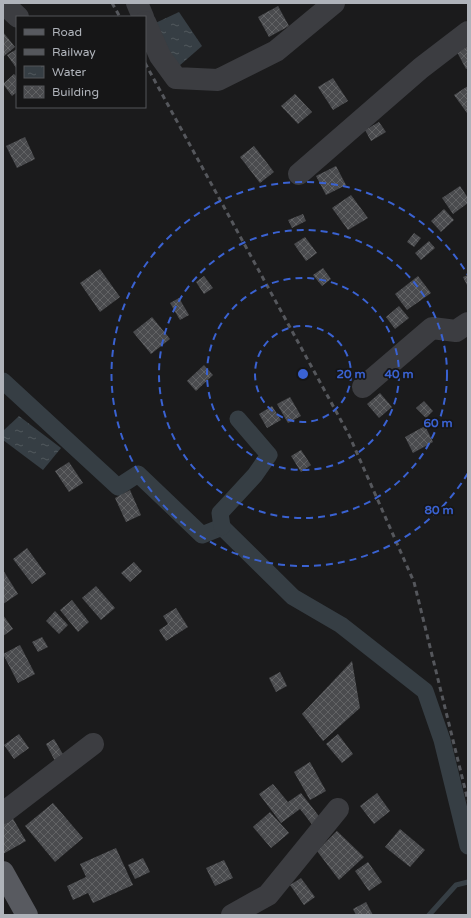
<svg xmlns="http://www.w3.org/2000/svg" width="471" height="918" viewBox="0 0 471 918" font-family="'Varela Round',sans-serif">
  <defs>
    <pattern id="water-ripples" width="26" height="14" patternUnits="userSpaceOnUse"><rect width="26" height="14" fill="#363e44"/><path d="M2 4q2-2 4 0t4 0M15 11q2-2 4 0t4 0" fill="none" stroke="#51585d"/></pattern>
    <pattern id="building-cross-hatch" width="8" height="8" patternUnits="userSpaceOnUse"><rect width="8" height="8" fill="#4a4b4e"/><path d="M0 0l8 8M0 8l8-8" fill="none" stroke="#626365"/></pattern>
  </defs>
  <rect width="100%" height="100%" fill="#1b1b1c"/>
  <g fill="url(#water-ripples)">
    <polygon points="179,12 202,46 179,66 149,26"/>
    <polygon points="19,416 61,448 43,470 3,440 3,431"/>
  </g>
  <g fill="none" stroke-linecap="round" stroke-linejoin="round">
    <polyline stroke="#363e44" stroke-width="5" points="429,915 456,885 468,882"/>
    <g stroke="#363e44" stroke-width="17">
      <polyline points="3,381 118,487 138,474 202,535 222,527 293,597 341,625 425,691 442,740 468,846"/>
      <polyline points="222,527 220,513 255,475 269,455 238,419"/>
    </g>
  </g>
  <g fill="url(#building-cross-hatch)">
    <polygon points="278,6 289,26 269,37 258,17"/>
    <polygon points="3,32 15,47 3,57"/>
    <polygon points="468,46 468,68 466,69 457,52"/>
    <polygon points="17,49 17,69 7,55"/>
    <polygon points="14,74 17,77 17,92 12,96 3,84"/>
    <polygon points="333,78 348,101 333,110 318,87"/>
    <polygon points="468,86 468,112 467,113 454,95"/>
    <polygon points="295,94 312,112 298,124 281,106"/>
    <polygon points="379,122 386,132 371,141 365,130"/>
    <polygon points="25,137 35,159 17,168 6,146"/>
    <polygon points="254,146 274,172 260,183 240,157"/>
    <polygon points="336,166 346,185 326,195 316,176"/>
    <polygon points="460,186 468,198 468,203 453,214 442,198"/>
    <polygon points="351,195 368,218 348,230 332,208"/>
    <polygon points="444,209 454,220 441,232 431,221"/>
    <polygon points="303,214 306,221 292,228 288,220"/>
    <polygon points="414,233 421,238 414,247 407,242"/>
    <polygon points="305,237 317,253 306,261 294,244"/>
    <polygon points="429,241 435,248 421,260 415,253"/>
    <polygon points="323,268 331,279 322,286 313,275"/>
    <polygon points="100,269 120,297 100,312 80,283"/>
    <polygon points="468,275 468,287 463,277"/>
    <polygon points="204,276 213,288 204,294 196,282"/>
    <polygon points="418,276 431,293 407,310 395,294"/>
    <polygon points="179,298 189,315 180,320 170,303"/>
    <polygon points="399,306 409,318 395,329 386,317"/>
    <polygon points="152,317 170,339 151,354 133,332"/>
    <polygon points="204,365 213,375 196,391 187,381"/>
    <polygon points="380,393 392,407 379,418 367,404"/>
    <polygon points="290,397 301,416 288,423 277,404"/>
    <polygon points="424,401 433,411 426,418 416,408"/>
    <polygon points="272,406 281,420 267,428 259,414"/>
    <polygon points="425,426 433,442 413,453 405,437"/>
    <polygon points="301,450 311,465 301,472 291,456"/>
    <polygon points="69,462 83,483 69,492 55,471"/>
    <polygon points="130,490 141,515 126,522 115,498"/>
    <polygon points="27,548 46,574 32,584 13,559"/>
    <polygon points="134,562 142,571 130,582 121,573"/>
    <polygon points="3,570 18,594 3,604"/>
    <polygon points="96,586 115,608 101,620 82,598"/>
    <polygon points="72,600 89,622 78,632 60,610"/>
    <polygon points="176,608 188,627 166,641 159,630 168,624 163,616"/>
    <polygon points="55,611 68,625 59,634 46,621"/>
    <polygon points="3,615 13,629 3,636"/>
    <polygon points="42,637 48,647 38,652 32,642"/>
    <polygon points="20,645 35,674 18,683 3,654"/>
    <polygon points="352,661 360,708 323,741 302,714"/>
    <polygon points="280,672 287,686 276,692 269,678"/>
    <polygon points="19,734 29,748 14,759 4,745"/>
    <polygon points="338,734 353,754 342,763 326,744"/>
    <polygon points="54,739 64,756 55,761 46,744"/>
    <polygon points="310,762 326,791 310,800 294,772"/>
    <polygon points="273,784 288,802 301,793 322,820 314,827 300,809 281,823 259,794"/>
    <polygon points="377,793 390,811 374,824 360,806"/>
    <polygon points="53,803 83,838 55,862 25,826"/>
    <polygon points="270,812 289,833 271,848 253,827"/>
    <polygon points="12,817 26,841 3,854 3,823"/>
    <polygon points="400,829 425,850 410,867 385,847"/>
    <polygon points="337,831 364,857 339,880 317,851"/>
    <polygon points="116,848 133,885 93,903 88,893 73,900 67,886 86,877 80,864"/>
    <polygon points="143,858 150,872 135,879 128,865"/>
    <polygon points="224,860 233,878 215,886 206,868"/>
    <polygon points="368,862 382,882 369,891 355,871"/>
    <polygon points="301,878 315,897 304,905 290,885"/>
    <polygon points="366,902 373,915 356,915 353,909"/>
  </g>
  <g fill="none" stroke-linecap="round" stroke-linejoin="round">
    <g stroke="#3c3d41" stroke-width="22">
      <polyline points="3,3 18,17"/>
      <polyline points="137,3 143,17"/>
      <polyline points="145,22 160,56 176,78 218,80 276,51 334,3"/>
      <polyline points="299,174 421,68 468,32"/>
      <polyline points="363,387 432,328 456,331 468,323"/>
      <polyline points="3,813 93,744"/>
      <polyline points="232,915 268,895 338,809"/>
    </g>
    <polyline stroke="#585a60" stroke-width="22" points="3,872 27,915"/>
    <g stroke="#55575c" stroke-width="3" stroke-dasharray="5 4" stroke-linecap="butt">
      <polyline points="112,3 120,17"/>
      <polyline points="145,63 349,435 414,582 468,801"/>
    </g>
  </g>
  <g fill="none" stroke="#3a62d2" stroke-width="2" stroke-dasharray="7 5">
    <circle cx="303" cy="374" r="48"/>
    <circle cx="303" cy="374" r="96"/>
    <circle cx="303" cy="374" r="144"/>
    <path d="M468 473A192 192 0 1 1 468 275"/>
  </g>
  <circle cx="303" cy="374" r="6" fill="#3a62d2" stroke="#161617" stroke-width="2"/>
  <g font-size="12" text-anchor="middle" font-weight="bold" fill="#3a62d2" stroke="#161617" stroke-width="3.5" stroke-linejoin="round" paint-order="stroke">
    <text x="351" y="378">20 m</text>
    <text x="399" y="378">40 m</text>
    <text x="438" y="427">60 m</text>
    <text x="439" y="514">80 m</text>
  </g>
  <rect width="471" height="918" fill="none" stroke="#afb3ba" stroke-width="8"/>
  <rect x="16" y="16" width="130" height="92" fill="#161617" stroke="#535558"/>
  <rect x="24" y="29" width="20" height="6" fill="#585a60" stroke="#535558"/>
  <text x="52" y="36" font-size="12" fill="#afb3ba">Road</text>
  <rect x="24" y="49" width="20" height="6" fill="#55575c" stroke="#535558"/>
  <text x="52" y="56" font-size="12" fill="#afb3ba">Railway</text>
  <rect x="24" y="66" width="20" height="12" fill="url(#water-ripples)" stroke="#535558"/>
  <text x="52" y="76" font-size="12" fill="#afb3ba">Water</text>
  <rect x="24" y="86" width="20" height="12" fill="url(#building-cross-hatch)" stroke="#535558"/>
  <text x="52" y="96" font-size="12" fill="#afb3ba">Building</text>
</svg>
